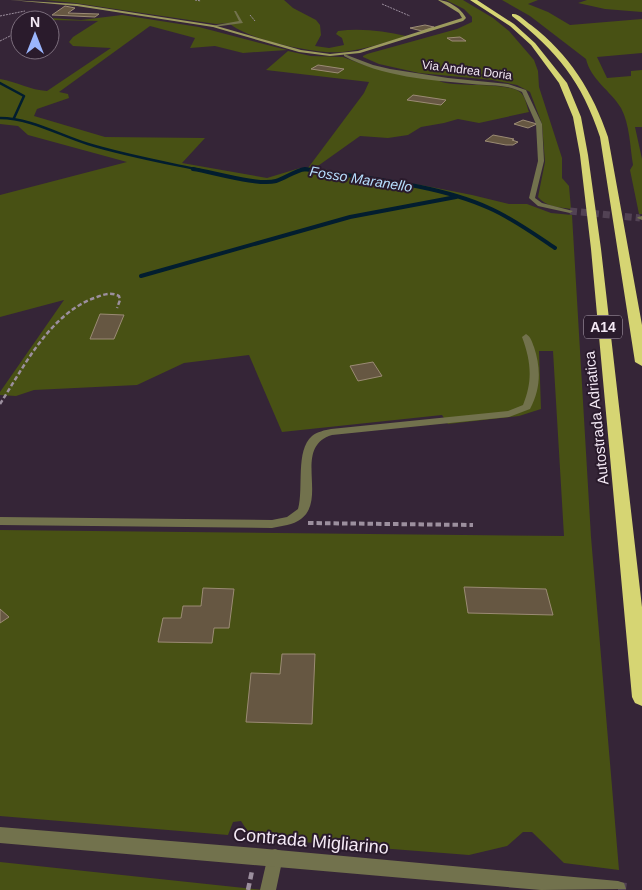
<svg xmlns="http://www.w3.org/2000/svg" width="642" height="890" viewBox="0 0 642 890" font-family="Arial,sans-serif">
  <rect width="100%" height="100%" fill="#352537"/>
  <g fill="#485114">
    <path d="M44,0H284L293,8L316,20L320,25L321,35L315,46L329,48L344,45L342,38L336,34L338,31C361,28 384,31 406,36C385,43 365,49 343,52C319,55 245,39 229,23L216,24L75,3Z"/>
    <path d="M446,0H463L493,18L509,31L534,60L538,71L539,87L562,158V178L569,186L571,209C559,207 546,207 538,197L545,162L542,124L530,92L517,85L492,80L419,73L379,64L363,57V56L367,54L457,29L472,22V17L464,9Z"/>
    <path d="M502,0H538L528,4L548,12L570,25L642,19V53L597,57L607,78L631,76V71L642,70V127H635L642,159V214H639L630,170L633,165C630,147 630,125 621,108C610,90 591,80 586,59L530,16Z"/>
    <polygon points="587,0 642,0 642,12 605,9 578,3"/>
    <path d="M122,15L199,27L287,50L243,53L215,46L190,48L195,38L150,26L59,92L68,94L69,98L37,109L34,116L105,137L205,138L182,163L267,178L300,168H308L364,93L369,82L266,70L288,51L311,56L343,57L364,65L395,73L438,80C448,89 511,80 522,94C526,99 527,107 529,112L479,123L458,119L444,123L421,127L408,135L388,138L360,136L315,168L421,185L472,195L509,204H527L551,213L572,215L591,537L619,870L564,863L532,832H523L507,846L469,855L252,838L241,821L233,822L228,835L0,816V530L564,536L553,351H539L541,409L519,416L448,424L442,415L282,432L249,355L184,363L137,385L34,390L16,396L0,395V392L64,300L0,317V195L127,162L28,135L18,126L0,124V79C17,82 30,90 47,91L111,48L73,46L69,42L73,37L98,21L51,20L50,18L81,20Z"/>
    <polygon points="0,862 264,890 0,890"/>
  </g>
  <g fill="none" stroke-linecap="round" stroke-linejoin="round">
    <g stroke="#021d2f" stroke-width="2.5">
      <polyline points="0,83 24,96 14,118"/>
      <path d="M0,118C30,118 59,135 88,144C124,155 162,162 200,170"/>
      <polyline points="301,170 310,170"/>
    </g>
    <g stroke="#021d2f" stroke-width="4">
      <path d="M193,169C213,172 258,186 276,181C286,178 294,171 305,169C363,178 437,184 489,208C512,218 534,234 555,248"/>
      <polyline points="141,276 350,217 456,197"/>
    </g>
  </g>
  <g fill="#665742" stroke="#9b8b74">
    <polygon points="65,6 75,8 68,13 99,14 95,17 52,15"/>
    <polygon points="425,25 434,27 422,31 410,28"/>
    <polygon points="460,37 466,41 452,41 447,38"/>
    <polygon points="318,65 344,69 338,73 311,69"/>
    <polygon points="413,95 446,100 441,105 407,100"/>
    <polygon points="523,120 537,124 528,128 514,124"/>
    <polygon points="493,135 514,139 512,140 518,142 513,145 506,145 485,141"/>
    <polygon points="100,314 124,315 114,339 90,339"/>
    <polygon points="373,362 382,376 358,381 350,366"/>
    <polygon points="464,587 546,589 553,615 468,613"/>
    <polygon points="203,588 234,589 229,628 214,628 212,643 158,642 163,618 181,618 183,606 201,606"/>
    <polygon points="0,609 9,617 0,623"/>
    <polygon points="282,654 315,654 312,724 246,722 251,673 280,674"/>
  </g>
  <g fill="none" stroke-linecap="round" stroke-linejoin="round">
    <polyline stroke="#524254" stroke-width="7" stroke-dasharray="7 4" stroke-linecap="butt" points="570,211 640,218"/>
    <polyline stroke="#524254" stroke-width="14" stroke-dasharray="14 7" stroke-linecap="butt" points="618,889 626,890"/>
    <g stroke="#9c8f9e" stroke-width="1" stroke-dasharray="2 1" stroke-linecap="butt">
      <polyline points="195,0 201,1"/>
      <polyline points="382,4 410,16"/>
      <polyline points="250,15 255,21"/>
      <polyline points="0,16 25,11"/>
      <polyline points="0,41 20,31"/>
    </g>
    <path stroke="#9c8f9e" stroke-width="2.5" stroke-dasharray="4.5 2.5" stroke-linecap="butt" d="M0,404C25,365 50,313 97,297C105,294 111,292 119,296L120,300L117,308"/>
    <polyline stroke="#9c8f9e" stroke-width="4" stroke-dasharray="5.5 3" stroke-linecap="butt" points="308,523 473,525"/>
    <polyline stroke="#9c8f9e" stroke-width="4.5" stroke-dasharray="7 4" stroke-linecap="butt" points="248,890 252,871"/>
    <g fill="#72724d" fill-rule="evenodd">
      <polygon points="234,11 236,11 243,23 213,27 211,26 239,21"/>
      <path d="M526,334C531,337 532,342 534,347C541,368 541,389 530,409L509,417L332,435C292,447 328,499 301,519C293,525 282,526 272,528L0,525V517L272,520L287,517L298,509C304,488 295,451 312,436C317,432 325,430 331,429L508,411L523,405C533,381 531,361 522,337Z"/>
      <polygon points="275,849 281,851 283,857 276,890 260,890 269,851"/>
    </g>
    <g fill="#72724d" fill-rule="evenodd">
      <path d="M344,54L373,65L390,69L448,78L508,84L526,90L542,124L544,161L535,198L542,203L573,211L570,213L538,206L529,198L538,161L536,124L522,92C507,84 489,86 472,84C430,80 382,77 344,56Z"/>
      <polygon points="642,216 642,220 637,218 638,217"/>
      <polygon points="0,827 256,848 618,881 624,883 626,889 541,890 0,843"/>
    </g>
    <path fill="#9b9a5d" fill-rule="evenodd" d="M10,0L77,4L213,25L301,50L330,54L358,51L462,18L459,13L438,0C448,0 462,9 466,18L463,21L360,53L330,56L299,52L213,27L77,6Z"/>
    <g fill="#d6d573" fill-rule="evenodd">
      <polygon points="470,0 477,0 514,24 535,43 567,83 581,117 588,155 601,249 642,607 642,706 635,703 632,697 591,249 580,155 573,117 559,83 531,45 510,26"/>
      <path d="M512,14C519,13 525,21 531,25C569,54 593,92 608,137L642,325V366L635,362L600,137C582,82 557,51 512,16Z"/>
    </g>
  </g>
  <g text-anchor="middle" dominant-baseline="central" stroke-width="4" stroke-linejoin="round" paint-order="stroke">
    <g font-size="12" fill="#f4e9f5" stroke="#2a1b2c">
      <text transform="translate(467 70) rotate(7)">Via Andrea Doria</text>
    </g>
    <g font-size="14" font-style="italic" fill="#b6defd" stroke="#2a1b2c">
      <text transform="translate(361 179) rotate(9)">Fosso Maranello</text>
    </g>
    <rect fill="#2a1b2c" stroke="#b7abb9" stroke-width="1" x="584" y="315.5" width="38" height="23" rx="4"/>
    <g font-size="14" font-weight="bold" fill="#f4e9f5">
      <text x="603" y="327">A14</text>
    </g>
    <g font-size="15" fill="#f4e9f5" stroke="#2a1b2c">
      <text transform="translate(596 418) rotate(-96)">Autostrada Adriatica</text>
    </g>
    <g font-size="18" fill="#f4e9f5" stroke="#2a1b2c">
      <text transform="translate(311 841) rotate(5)">Contrada Migliarino</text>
    </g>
  </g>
  <g transform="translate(35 35)"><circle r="24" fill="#2a1b2c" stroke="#7b6d7c"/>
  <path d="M0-4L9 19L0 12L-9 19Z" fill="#9ab5fd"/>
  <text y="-8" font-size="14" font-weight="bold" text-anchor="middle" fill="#f4e9f5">N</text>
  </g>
</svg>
